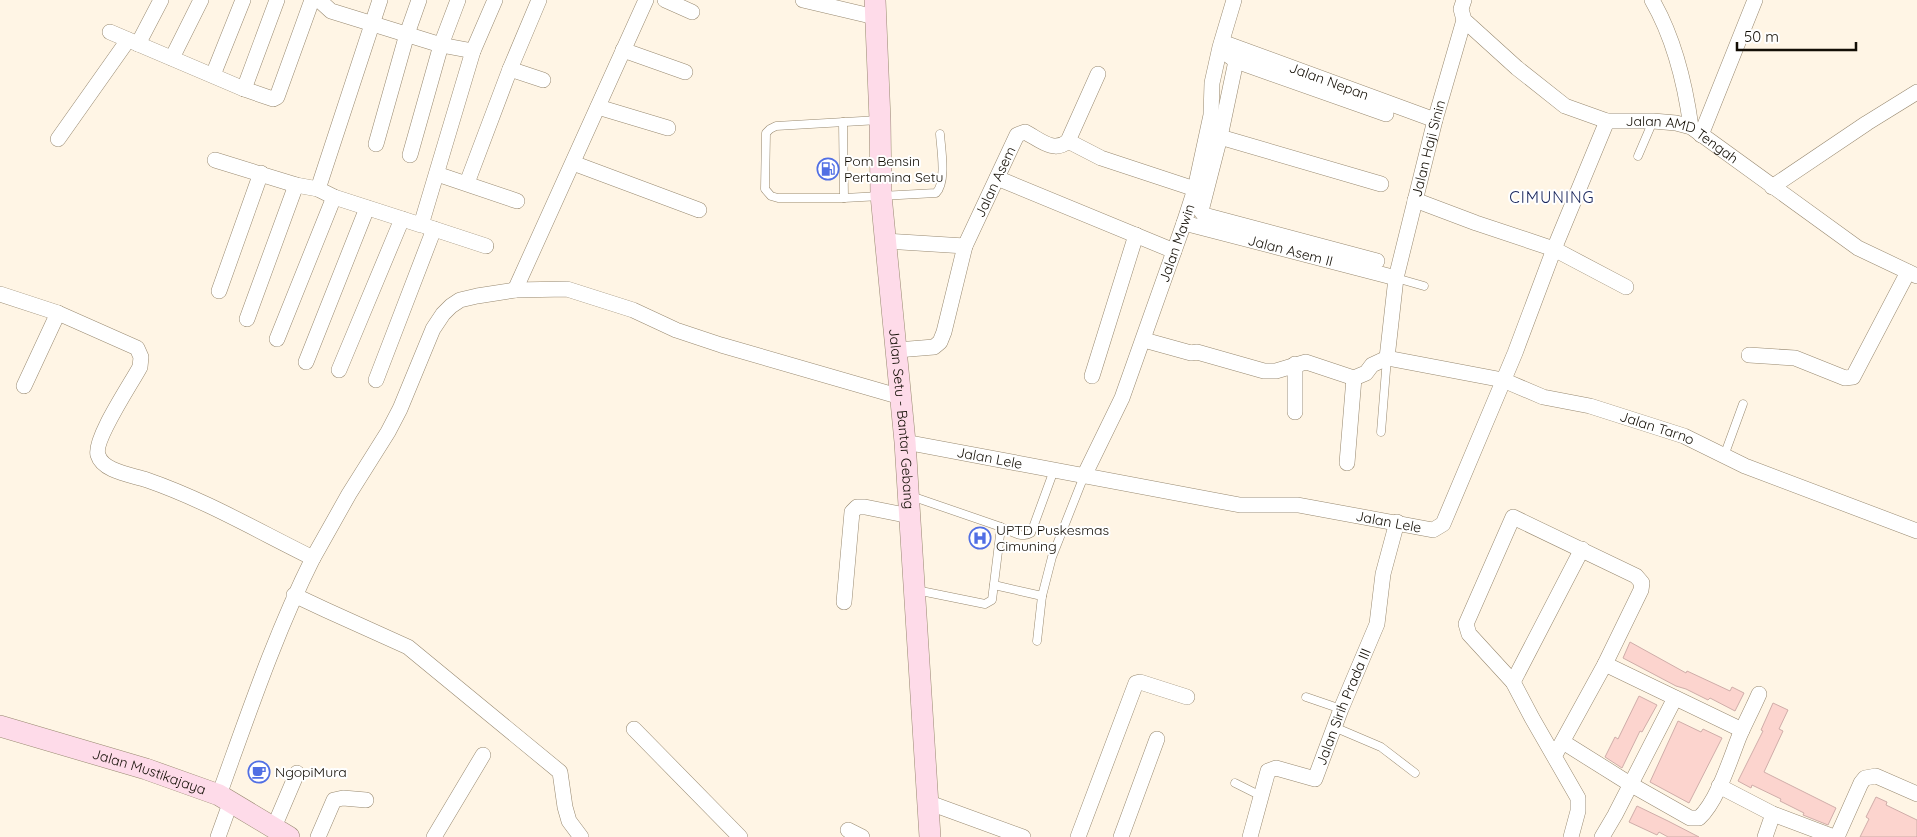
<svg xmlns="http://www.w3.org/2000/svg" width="1917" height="837" viewBox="0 0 1917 837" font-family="Quicksand,sans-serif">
  <rect width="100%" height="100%" fill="#fff5e5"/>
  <g fill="#fcd4ce" stroke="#cfada9">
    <polygon points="1630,642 1686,673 1687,671 1730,691 1732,687 1744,693 1735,711 1710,698 1708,700 1686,689 1676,686 1623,658"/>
    <polygon points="1639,696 1657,705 1642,732 1640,731 1622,768 1605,757 1615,737 1618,739"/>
    <polygon points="1773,703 1788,710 1779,729 1783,731 1764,772 1836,808 1828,825 1803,815 1804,813 1780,801 1781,799 1752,785 1751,788 1738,781 1763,731 1761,730"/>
    <polygon points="1678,721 1701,732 1703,729 1722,738 1689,803 1650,782"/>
    <polygon points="1876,797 1887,802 1886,805 1917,820 1917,837 1860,837 1869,819 1866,817"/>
    <polygon points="1637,806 1668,821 1699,837 1668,837 1659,832 1657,835 1629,822"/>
  </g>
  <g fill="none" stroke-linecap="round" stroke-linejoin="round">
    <g stroke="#988970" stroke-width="9">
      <g id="lane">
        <path d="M879,120L776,126L770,129L766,133L765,189L771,196L778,198H844L936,193C947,182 941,149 940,134"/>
        <polyline points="843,122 844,198"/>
        <polyline points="1638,156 1653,121"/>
        <polyline points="1396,278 1424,286"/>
        <polyline points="1381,432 1387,358"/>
        <polyline points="1724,456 1743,404"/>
        <polyline points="911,496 1001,527 992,600 985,604 916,590"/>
        <path d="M1001,527C1010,531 1022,539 1031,533L1054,470"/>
        <polyline points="994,585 1042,596"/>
        <polyline points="1037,641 1042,596 1052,557 1084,476"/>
        <polyline points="1306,697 1341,709"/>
        <polyline points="1334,727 1381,747 1415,773"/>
        <polyline points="1235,783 1261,796"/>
      </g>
    </g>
    <g stroke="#988970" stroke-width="16">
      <g id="street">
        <polyline points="319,0 331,11 441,45 473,51"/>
        <polyline points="539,0 510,69 543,80"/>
        <polyline points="665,0 692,12"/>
        <polyline points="803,0 875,17"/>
        <path id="s1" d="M1464,0L1461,9L1464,20L1517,68L1565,106L1607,121H1653L1676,123L1691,127L1858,248L1917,276"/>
        <path d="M1652,0C1674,38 1685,83 1691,127"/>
        <polyline points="110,32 244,89 273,99 277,97 312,0"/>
        <path id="s2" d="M1222,42L1435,120"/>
        <polyline points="138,44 161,0"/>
        <polyline points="623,50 685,72"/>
        <polyline points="1228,55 1236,61 1386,114"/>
        <polyline points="172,58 201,0"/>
        <polyline points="1236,61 1220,137 1201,211 1204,215 1377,261"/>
        <polyline points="213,75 243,0"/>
        <polyline points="244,89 277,0"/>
        <polyline points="598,107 668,128"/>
        <polyline points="1701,135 1755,0"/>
        <polyline points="1220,137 1381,184"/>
        <polyline points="58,139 128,40"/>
        <polyline points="1068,141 1101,158 1195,189"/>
        <polyline points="376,144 407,34 419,0"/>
        <polyline points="410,155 441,45 458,0"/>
        <polyline points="215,160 296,185 318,189 334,197 421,225 473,51 495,0"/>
        <polyline points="573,163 699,210"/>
        <polyline points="437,174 517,201"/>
        <polyline points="997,178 1174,251"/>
        <polyline points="467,183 510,69"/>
        <polyline points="1772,187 1867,123 1917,92"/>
        <polyline points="318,189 380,0"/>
        <polyline points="1415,200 1476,223 1554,249 1626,287"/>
        <path id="s3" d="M1184,223L1396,278"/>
        <polyline points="425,226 486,246"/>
        <path id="s4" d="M885,241L965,246L1017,135L1025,132C1039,139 1054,154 1068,141L1098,74"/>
        <polyline points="515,290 646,0"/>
        <polyline points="219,291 261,173"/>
        <path d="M0,294L58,313L137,348L141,357L140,367C131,384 93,440 98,455C103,472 133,475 147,480C205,500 258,531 313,558C275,634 248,715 219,795"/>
        <polyline points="247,319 296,185"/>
        <polyline points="277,339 334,197"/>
        <polyline points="1144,340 1191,353 1197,352 1264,371 1276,371 1306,362 1354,378 1366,373 1372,365 1387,358"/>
        <polyline points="897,350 934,347 940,342 944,332 965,246"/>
        <polyline points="1749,355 1795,358 1845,378 1853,377 1908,272"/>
        <path id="s5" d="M1387,358L1503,380L1543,397L1590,406L1684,436L1745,466L1917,531"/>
        <path id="s6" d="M1387,358L1396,278L1435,120L1464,20"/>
        <polyline points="306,362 367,208"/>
        <polyline points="1295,364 1295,412"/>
        <polyline points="339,370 402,219"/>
        <polyline points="1092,376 1136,235"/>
        <polyline points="376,380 434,229"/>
        <polyline points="24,386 58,313"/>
        <path id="s7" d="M905,442L1240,505H1298L1433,530L1443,524L1515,353L1554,249L1607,121"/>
        <polyline points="1347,463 1354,378"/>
        <path id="s8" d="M1084,476L1122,398L1184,223L1195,189L1211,115L1212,83L1220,47L1234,0"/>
        <polyline points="313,558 349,494 388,432 400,409 433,329 443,314 451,306 460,300 477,296 515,290 567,289 633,310 676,330 721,345 901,397"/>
        <polyline points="294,595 326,610 408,647 560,772 565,807 569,821 581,837"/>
        <polyline points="844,602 852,512 857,507 865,507 910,516"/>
        <polyline points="1605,664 1742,730"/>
        <polyline points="1513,682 1582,549"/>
        <polyline points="634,729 740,837"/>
        <path d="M1563,742L1630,784L1690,818H1699C1717,802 1730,760 1739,737C1745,723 1753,708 1759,694"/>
        <polyline points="1555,755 1605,664 1641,590 1642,583 1636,576 1513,517 1466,624 1469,634 1513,682 1532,718 1578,798 1578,811 1571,837"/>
        <polyline points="1719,786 1773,814 1834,837"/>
        <polyline points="927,802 1023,837"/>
        <polyline points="274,827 297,773"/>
        <polyline points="848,830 862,837"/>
        <polyline points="218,837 231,801"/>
        <polyline points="318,837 334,800 343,798 366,800"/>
        <polyline points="434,837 483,755"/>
        <polyline points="1078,837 1136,683 1140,682 1187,697"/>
        <polyline points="1121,837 1157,739"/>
        <path id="s9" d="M1250,837L1268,771L1276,768L1315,779L1341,709L1377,624L1383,574L1397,522"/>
        <polyline points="1602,837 1615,815 1675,698"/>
        <polyline points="1765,837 1773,814"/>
        <polyline points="1837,837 1861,783 1865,778 1876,776 1917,794"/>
      </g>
    </g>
    <g stroke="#988970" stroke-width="22">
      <g id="secondary">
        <path id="s10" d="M875,0L880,120L881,195L905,442L930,837"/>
        <path id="s11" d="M0,726L146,769L219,795L289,837"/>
      </g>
    </g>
    <use href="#lane" stroke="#fff" stroke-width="8"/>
    <use href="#street" stroke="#fff" stroke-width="15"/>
    <use href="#secondary" stroke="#fedbe9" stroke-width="21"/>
  </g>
  <defs>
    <g id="fuel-ring" transform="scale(1.125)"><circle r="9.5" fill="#fff" stroke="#516fe4" stroke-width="1.5"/><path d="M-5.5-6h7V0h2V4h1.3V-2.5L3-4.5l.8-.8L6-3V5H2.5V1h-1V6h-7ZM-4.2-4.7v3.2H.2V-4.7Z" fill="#516fe4"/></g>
    <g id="hospital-ring" transform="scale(1.125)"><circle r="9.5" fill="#fff" stroke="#516fe4" stroke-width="1.5"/><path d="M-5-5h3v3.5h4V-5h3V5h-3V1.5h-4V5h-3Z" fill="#516fe4"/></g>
    <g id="cafe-ring" transform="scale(1.125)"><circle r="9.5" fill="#fff" stroke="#516fe4" stroke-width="1.5"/><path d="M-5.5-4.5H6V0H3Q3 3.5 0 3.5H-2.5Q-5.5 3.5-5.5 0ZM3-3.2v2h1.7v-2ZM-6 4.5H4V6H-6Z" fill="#516fe4"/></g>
  </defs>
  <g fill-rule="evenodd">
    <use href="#fuel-ring" x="828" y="169"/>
    <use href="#hospital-ring" x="980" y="538"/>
    <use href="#cafe-ring" x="259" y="772"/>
  </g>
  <g text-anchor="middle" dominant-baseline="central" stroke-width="4" stroke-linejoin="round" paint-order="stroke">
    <g font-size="14" fill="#130e05" stroke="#fff">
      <text stroke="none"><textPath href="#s2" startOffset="114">Jalan Nepan</textPath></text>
      <text stroke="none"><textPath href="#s1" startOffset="278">Jalan AMD Tengah</textPath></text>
      <text stroke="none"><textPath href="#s6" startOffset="214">Jalan Haji Sinin</textPath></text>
      <text stroke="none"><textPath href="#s4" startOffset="151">Jalan Asem</textPath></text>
      <text stroke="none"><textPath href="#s8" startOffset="251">Jalan Mawin</textPath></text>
      <text stroke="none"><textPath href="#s3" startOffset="110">Jalan Asem II</textPath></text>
      <text stroke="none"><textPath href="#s10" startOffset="420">Jalan Setu - Bantar Gebang</textPath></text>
      <text stroke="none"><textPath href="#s5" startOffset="280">Jalan Tarno</textPath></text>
      <text stroke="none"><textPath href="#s7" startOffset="86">Jalan Lele</textPath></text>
      <text stroke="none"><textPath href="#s7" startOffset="491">Jalan Lele</textPath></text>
      <text stroke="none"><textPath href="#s9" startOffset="195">Jalan Sirih Prada III</textPath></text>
      <text stroke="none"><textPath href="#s11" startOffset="156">Jalan Mustikajaya</textPath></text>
    </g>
    <g font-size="14" fill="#130e05" stroke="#fff" text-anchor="start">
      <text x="844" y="161">Pom Bensin<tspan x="844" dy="16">Pertamina Setu</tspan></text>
      <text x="996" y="530">UPTD Puskesmas<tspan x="996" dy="16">Cimuning</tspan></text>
      <text x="275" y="772">NgopiMura</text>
    </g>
    <g font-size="16" letter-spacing="1" fill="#17245b" stroke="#fff">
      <text x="1552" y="197">CIMUNING</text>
    </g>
  </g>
  <path d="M1737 42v8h119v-8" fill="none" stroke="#130e05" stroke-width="2.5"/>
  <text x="1744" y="42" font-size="15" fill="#130e05" stroke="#ffffff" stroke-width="4" paint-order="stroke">50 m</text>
</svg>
